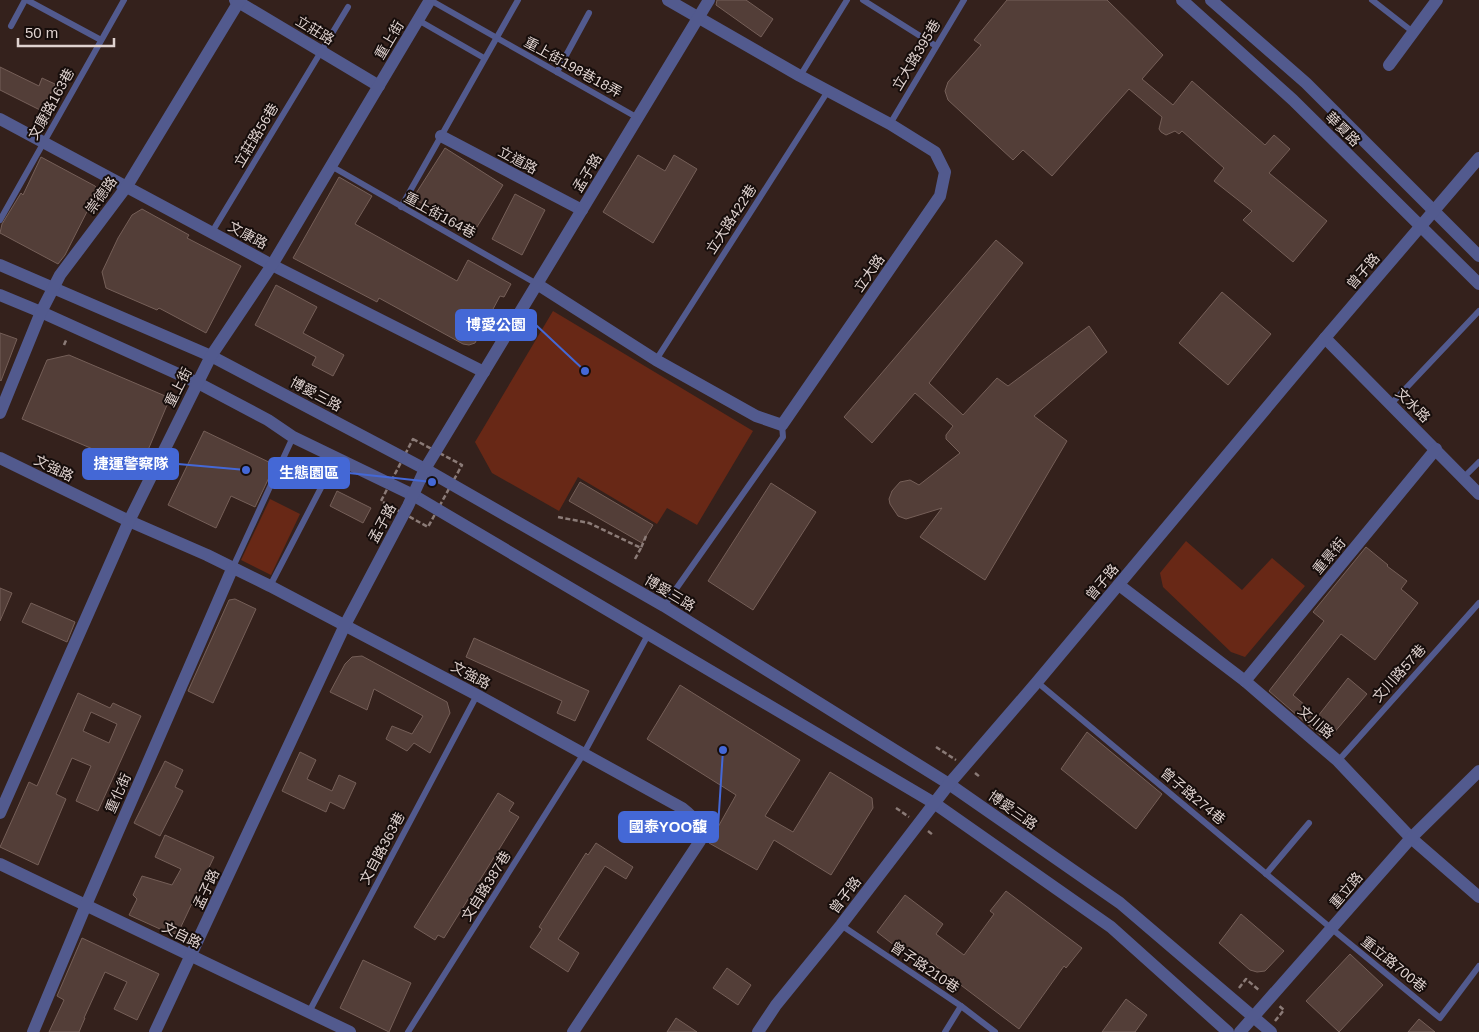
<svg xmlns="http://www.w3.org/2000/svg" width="1479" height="1032" viewBox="0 0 1479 1032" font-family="Arial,'Noto Sans TC',sans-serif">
  <rect width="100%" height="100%" fill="#34211c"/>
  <g fill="#682816">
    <polygon points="553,311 753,431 697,525 667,508 657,524 578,477 559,511 492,473 475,442"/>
    <polygon points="270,499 300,514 271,575 241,560"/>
    <polygon points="1186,541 1242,590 1272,558 1305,586 1245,657 1231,652 1163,587 1160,573"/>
  </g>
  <g fill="#533e38" stroke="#755f58" fill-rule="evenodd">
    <polygon points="717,0 746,0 773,19 761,37 716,5"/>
    <polygon points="1007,0 1107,0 1163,55 1142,79 1173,105 1192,81 1265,145 1274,135 1290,149 1269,173 1327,221 1293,262 1243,220 1252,211 1214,181 1224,168 1182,131 1179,134 1175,131 1166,135 1161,132 1159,129 1162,117 1129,89 1052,176 1023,150 1013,160 948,100 945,91 948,82 981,45 974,40"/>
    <polygon points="0,67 39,86 42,78 55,84 42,111 0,90"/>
    <polygon points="445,148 503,185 472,235 413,198"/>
    <polygon points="638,155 665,171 674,155 697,169 653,243 603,212"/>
    <polygon points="41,157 95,186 98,190 65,255 58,264 0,233 2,224 21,193 23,195"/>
    <polygon points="339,177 372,196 355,224 457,281 468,260 511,284 504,297 500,296 475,343 469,345 463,344 379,298 377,302 293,258"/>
    <polygon points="515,194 545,210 522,255 492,239"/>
    <polygon points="142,209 189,235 187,238 241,266 206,333 159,308 157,310 106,288 102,272 118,238 132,215"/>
    <polygon points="996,240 1023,263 929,383 963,415 997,378 1008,386 1089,326 1107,352 1034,416 1067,441 985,580 920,537 942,508 906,519 898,516 890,504 889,499 892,491 900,482 910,480 919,485 960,453 946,439 946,435 953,426 915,393 872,443 844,417"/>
    <polygon points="276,285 317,307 303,333 344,355 333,376 312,365 316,357 255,325"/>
    <polygon points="1222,292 1271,334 1228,385 1179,343"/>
    <polygon points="0,333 17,339 1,381 0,380"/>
    <polygon points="69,355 170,398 140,469 22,419 47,360"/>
    <polygon points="204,431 275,465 255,507 231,496 216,528 168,505"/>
    <polygon points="580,482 653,525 642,543 569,501"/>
    <polygon points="771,483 816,512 753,610 708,581"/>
    <polygon points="337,491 371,508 363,523 330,506"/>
    <polygon points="1366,547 1388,565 1387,566 1407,581 1401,589 1418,603 1375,660 1341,634 1293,695 1318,716 1348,678 1367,694 1327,741 1269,691 1324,621 1313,612"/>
    <polygon points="0,588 12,593 0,621"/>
    <polygon points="235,599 256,609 213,703 188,691 229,600"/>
    <polygon points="31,603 75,622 67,642 22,622"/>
    <polygon points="474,638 589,691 575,721 557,713 562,701 466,657"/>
    <polygon points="362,656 447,702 450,713 430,753 414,743 407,751 386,739 392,726 412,734 423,716 374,689 367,710 330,692 345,664 352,657"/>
    <polygon points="680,685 800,760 765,816 793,832 830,772 872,798 873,808 831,875 774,840 757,870 709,843 736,795 647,739"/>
    <path d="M78,693L110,708L113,703L141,716L98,811L76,801L91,766L72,758L56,794L66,799L38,865L0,847L29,782L37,786ZM91,712L117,724L109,743L83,731Z"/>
    <polygon points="1087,732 1162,794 1136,829 1061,769"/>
    <polygon points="300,752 316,760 307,779 332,791 339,775 356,783 344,809 330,802 326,812 282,791"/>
    <polygon points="165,761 183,770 175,787 183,791 160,836 134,823"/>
    <polygon points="498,793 514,803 509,811 519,817 444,938 438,935 435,940 414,927"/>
    <polygon points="165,835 214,857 178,933 171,934 129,915 137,899 133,895 142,876 172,885 181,869 155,857"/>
    <polygon points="596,843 633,867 626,879 605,866 558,939 579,953 568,972 530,947 542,929 539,927 586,853 588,855"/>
    <polygon points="1006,891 1082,948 1066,968 1064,966 1019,1029 917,952 912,959 877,932 905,895 943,924 936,934 964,955 994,914 990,911"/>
    <polygon points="1241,914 1284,951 1265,971 1257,972 1250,970 1219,943"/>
    <polygon points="82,938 159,974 137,1020 114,1009 127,982 105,972 84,1018 85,1018 79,1032 49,1032 64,1000 57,996"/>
    <polygon points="1350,954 1383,985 1339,1032 1306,1001"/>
    <polygon points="363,960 411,983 389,1032 340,1008"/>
    <polygon points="727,968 751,985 738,1005 713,988"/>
    <polygon points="1126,999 1147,1015 1135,1032 1102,1032"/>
    <polygon points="676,1018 697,1032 667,1032"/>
    <polygon points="1419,1019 1435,1032 1408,1032"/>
  </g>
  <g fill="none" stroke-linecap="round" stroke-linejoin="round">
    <g stroke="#8b7b77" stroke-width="2.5" stroke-dasharray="5 2.5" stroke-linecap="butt">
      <polyline points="64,345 67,338"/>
      <polygon points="413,439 462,465 428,527 381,501"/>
      <polyline points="558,517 589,523 641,548 646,536"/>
      <polyline points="635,559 641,548"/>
      <polyline points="936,747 956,760"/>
      <polyline points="975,773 980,777"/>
      <polyline points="896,808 909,817"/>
      <polyline points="928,831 933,835"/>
      <polyline points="1239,988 1246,979 1260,991"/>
      <polyline points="1275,1021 1284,1010 1278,1005"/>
    </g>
    <g stroke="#525a8e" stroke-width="6">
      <polyline points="27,0 101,40"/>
      <polyline points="430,0 638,118"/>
      <polyline points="863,0 936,46"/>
      <polyline points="1372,0 1413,32"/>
      <polyline points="418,20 484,58"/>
      <polyline points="11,26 25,0"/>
      <polyline points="557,72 589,13"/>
      <polyline points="800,76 847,0"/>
      <polyline points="890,124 964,0"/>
      <polyline points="331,166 537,284"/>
      <polyline points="401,207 518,0"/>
      <polyline points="0,220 124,0"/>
      <polyline points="212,232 348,7"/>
      <polyline points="656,360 828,91"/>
      <polyline points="1391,404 1479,311"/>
      <polyline points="1463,478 1479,462"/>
      <polyline points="233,567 293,437"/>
      <polyline points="270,586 336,459"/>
      <polyline points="664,606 783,437 782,425"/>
      <polyline points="1037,682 1332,929 1440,1018 1479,966"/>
      <polyline points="1338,761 1479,603"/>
      <polyline points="1266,874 1309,823"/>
      <polyline points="841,925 961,1006 995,1032"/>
      <polyline points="309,1012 477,695"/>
      <polyline points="408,1032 584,753 649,633"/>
      <polyline points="945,1032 961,1006"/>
    </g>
    <g stroke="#525a8e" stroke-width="12">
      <polyline points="235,0 379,86"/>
      <polyline points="1389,65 1437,0"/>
      <polyline points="0,119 272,265 484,372"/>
      <polyline points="441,136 582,210"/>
      <polyline points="0,265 211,356 425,469 664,606 949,784 1120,903 1271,1032"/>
      <polyline points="537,284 656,360 756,416 782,425 940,196 945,172 935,152 890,124 800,76 668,0"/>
      <polyline points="0,295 41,312 198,383 268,420 293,437 413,495 934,803 1111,927 1228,1032"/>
      <polyline points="1325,338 1479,494"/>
      <polyline points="0,413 41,312 60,275 127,186 240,0"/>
      <path d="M0,458L129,521L207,555L270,586L477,695L682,808C696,819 699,823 700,841L573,1032"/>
      <polyline points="1119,585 1245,681 1338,761 1411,838 1479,897"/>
      <polyline points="1245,681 1436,449"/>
      <polyline points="0,813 129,521 211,356 272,265 430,0"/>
      <polyline points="0,864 350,1032"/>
      <polyline points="33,1032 86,905 233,567"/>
      <polyline points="155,1032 345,625 408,506 425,469 709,0"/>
      <polyline points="1240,1032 1411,838 1479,771"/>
    </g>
    <g stroke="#525a8e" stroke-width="12">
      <polyline points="1182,0 1293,100 1479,284"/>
      <polyline points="1211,0 1306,83 1479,256"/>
      <polyline points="758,1032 776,1005 841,925 949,784 1037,682 1325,338 1479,158"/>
    </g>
  </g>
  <g text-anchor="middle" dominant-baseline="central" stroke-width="4" stroke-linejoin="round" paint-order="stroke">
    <g font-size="14" fill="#dfd2cf" stroke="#160d0b">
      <text transform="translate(315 30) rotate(31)">立莊路</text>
      <text transform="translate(389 40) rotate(-59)">重上街</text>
      <text transform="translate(916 55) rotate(-59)">立大路395巷</text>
      <text transform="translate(573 67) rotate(29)">重上街198巷18弄</text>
      <text transform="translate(51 104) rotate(-61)">文康路163巷</text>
      <text transform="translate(1343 129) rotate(45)">華夏路</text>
      <text transform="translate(256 135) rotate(-59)">立莊路56巷</text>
      <text transform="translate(518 160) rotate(28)">立道路</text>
      <text transform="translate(587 173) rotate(-59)">孟子路</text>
      <text transform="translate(101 195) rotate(-54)">崇德路</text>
      <text transform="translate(440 215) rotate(29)">重上街164巷</text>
      <text transform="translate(731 219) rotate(-57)">立大路422巷</text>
      <text transform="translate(248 235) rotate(28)">文康路</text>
      <text transform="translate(1363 271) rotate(-49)">曾子路</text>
      <text transform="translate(869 273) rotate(-55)">立大路</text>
      <text transform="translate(178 387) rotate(-63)">重上街</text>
      <text transform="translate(316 394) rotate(28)">博愛三路</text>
      <text transform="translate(1413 405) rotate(45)">文水路</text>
      <text transform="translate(54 468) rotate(26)">文強路</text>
      <text transform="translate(382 523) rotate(-62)">孟子路</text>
      <text transform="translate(1329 556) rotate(-50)">重景街</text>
      <text transform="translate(1102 582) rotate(-50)">曾子路</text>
      <text transform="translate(670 593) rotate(31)">博愛三路</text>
      <text transform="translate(1399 673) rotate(-48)">文川路57巷</text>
      <text transform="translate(471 675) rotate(28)">文強路</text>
      <text transform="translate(1316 722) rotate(41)">文川路</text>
      <text transform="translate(118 793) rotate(-66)">重化街</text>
      <text transform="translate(1193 796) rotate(40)">曾子路274巷</text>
      <text transform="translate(1013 810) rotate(35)">博愛三路</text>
      <text transform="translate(382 848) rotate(-62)">文自路363巷</text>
      <text transform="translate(486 886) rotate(-58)">文自路387巷</text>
      <text transform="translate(206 889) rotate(-65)">孟子路</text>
      <text transform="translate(1346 890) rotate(-49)">重立路</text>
      <text transform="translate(845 895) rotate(-53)">曾子路</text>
      <text transform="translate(182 935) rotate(26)">文自路</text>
      <text transform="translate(1394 964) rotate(39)">重立路700巷</text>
      <text transform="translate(925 967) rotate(34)">曾子路210巷</text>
    </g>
  </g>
  <path fill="none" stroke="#4468d6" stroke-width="2" d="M585 371L536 325M246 470L178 464M432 482L349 473M723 750L718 827"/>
  <g fill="#4468d6" stroke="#160d0b" stroke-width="2">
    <circle cx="585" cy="371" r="5"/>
    <circle cx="246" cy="470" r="5"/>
    <circle cx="432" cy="482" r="5"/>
    <circle cx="723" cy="750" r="5"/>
  </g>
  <g fill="#4468d6" stroke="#4468d6" stroke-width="2">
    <rect x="456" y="310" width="80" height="30" rx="5"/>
    <rect x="83" y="449" width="95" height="30" rx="5"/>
    <rect x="269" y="458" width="80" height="30" rx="5"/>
    <rect x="619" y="812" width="99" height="30" rx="5"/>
  </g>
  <g font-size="15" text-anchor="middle" font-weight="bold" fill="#fff">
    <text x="496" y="330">博愛公園</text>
    <text x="131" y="469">捷運警察隊</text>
    <text x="309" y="478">生態園區</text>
    <text x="668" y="832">國泰YOO馥</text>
  </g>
  <path d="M18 38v8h96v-8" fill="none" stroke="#dfd2cf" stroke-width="2.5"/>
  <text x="25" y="38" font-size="15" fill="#dfd2cf" stroke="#160d0b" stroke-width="4" paint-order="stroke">50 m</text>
</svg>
